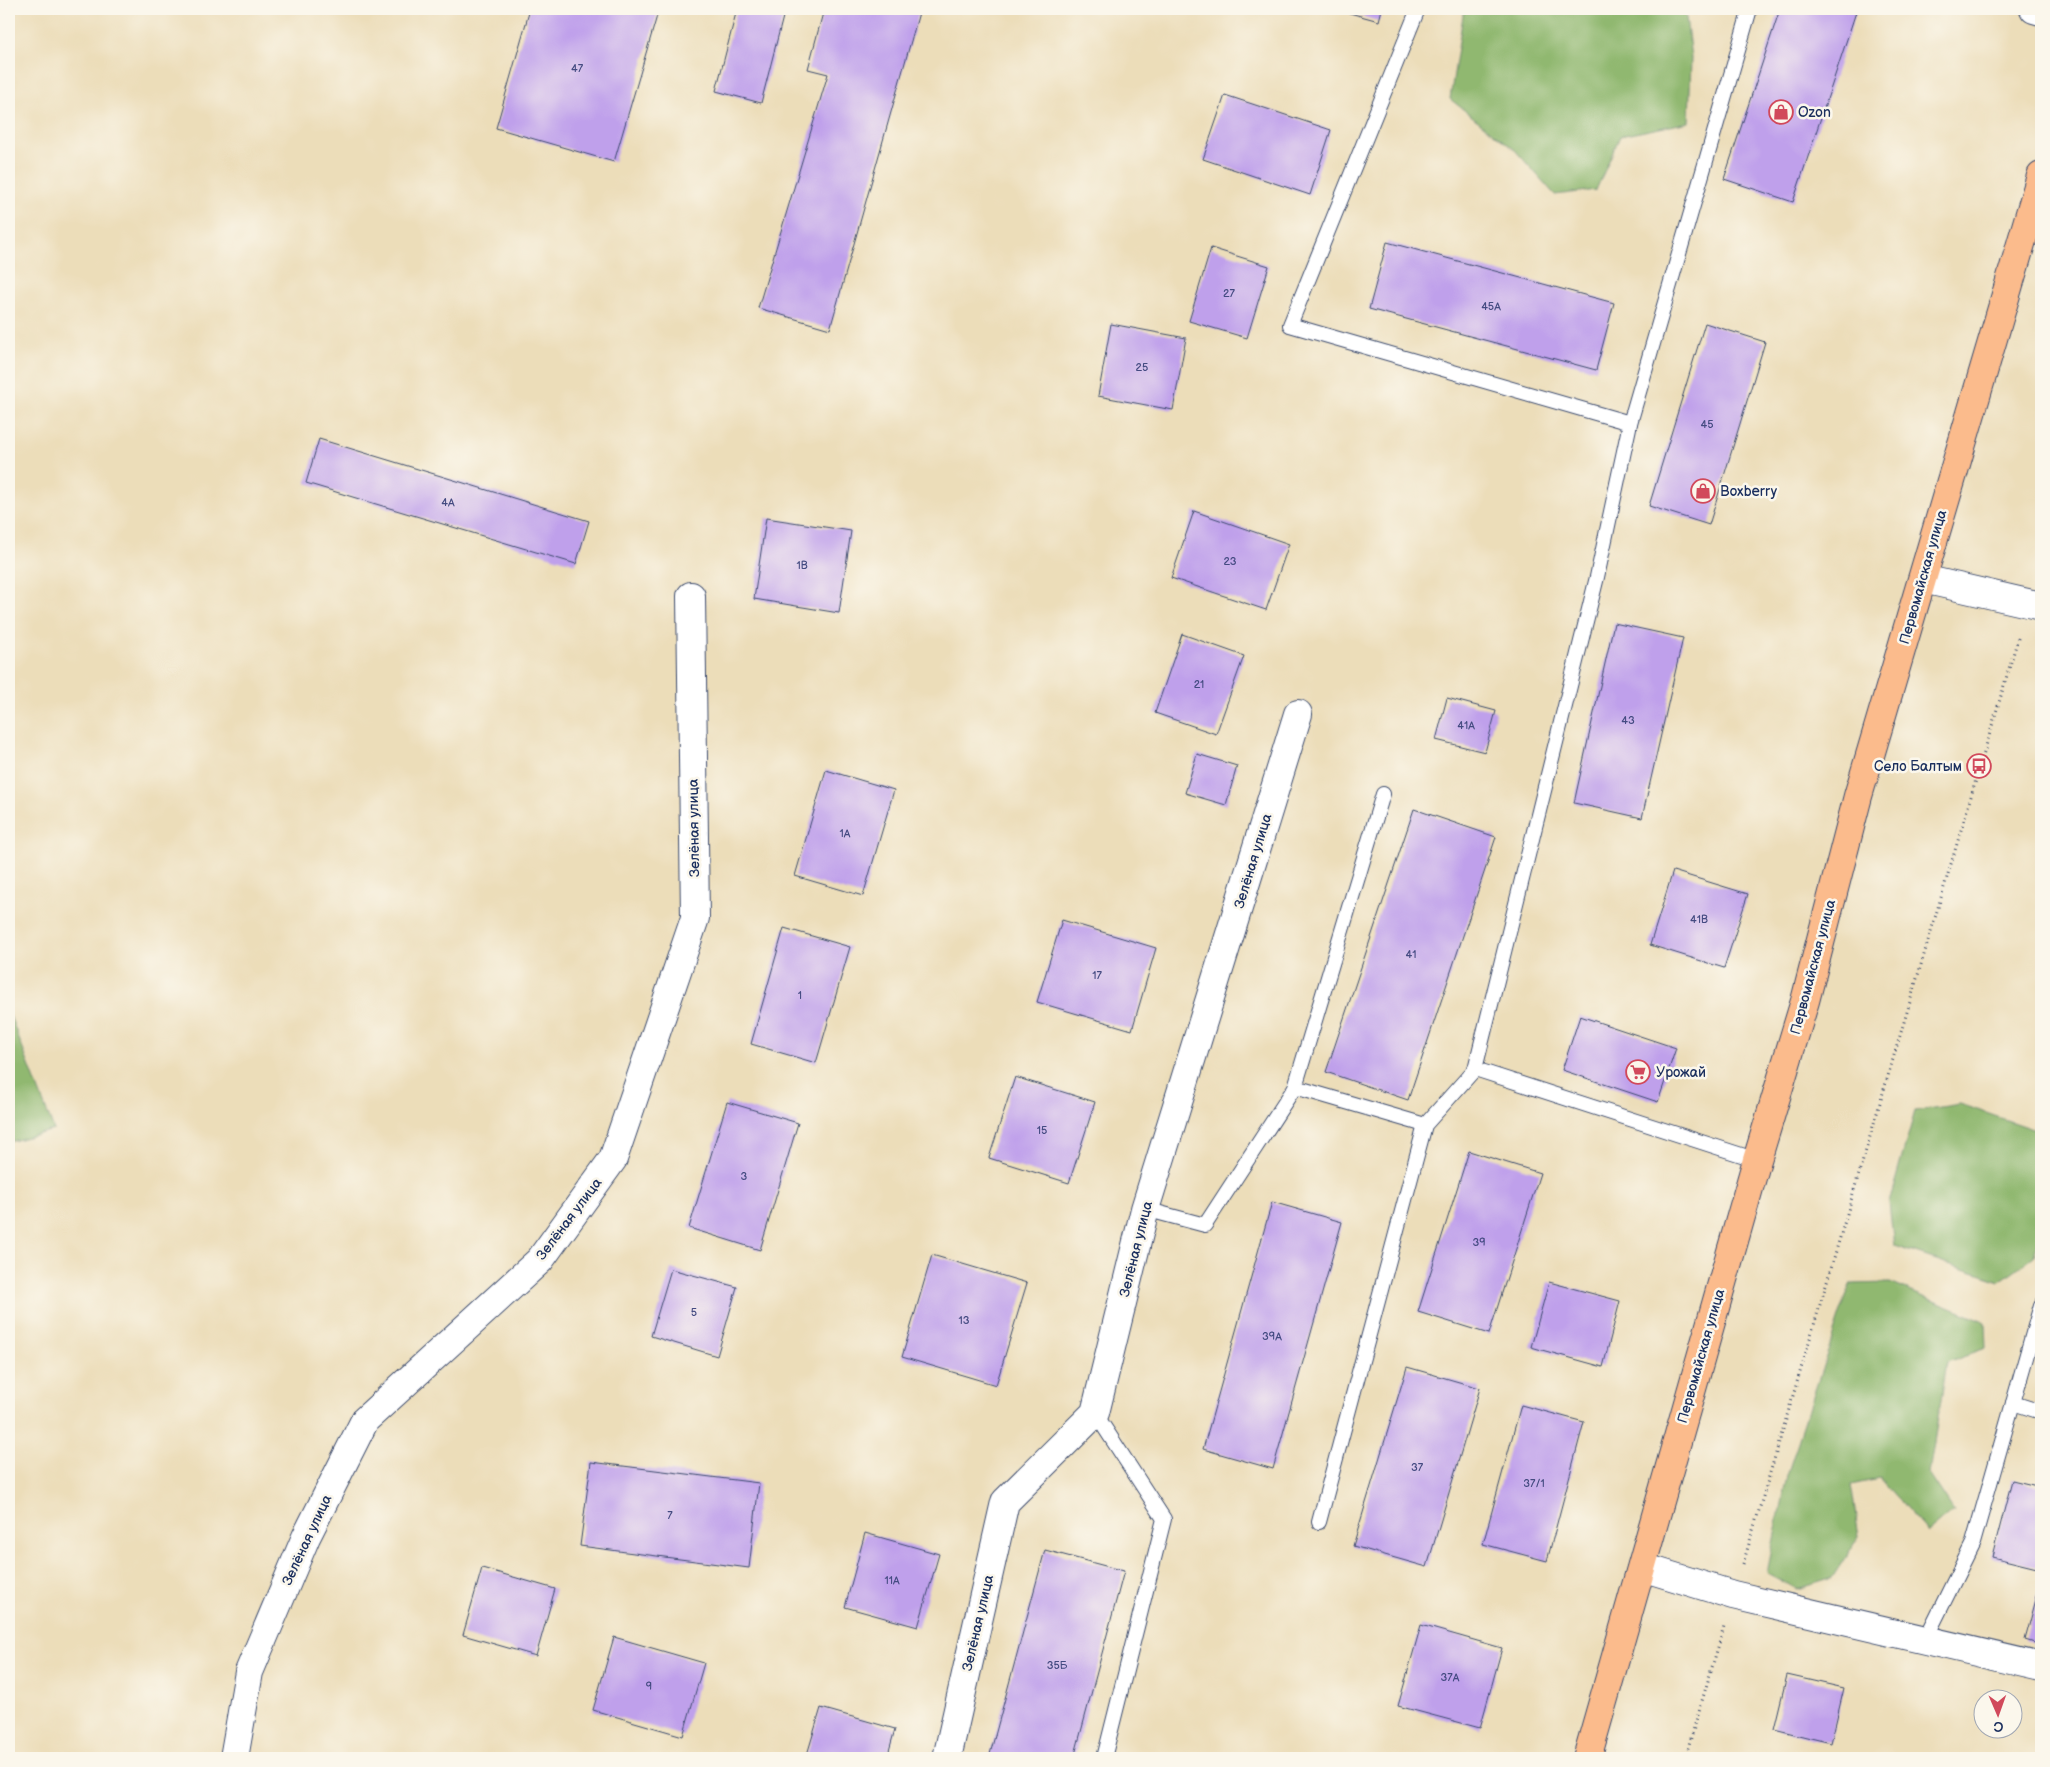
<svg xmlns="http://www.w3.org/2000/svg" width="2050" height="1767" viewBox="0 0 2050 1767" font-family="'Balsamiq Sans',sans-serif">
  <rect width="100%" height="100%" fill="#fbf7ec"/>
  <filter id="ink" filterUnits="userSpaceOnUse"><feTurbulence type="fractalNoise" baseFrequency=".02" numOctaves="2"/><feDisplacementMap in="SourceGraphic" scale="10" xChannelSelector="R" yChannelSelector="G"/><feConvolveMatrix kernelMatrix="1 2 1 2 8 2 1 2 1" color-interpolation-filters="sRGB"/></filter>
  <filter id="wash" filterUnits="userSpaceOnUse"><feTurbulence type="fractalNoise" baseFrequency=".0096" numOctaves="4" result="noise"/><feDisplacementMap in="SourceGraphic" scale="20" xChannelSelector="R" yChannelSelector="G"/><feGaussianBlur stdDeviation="1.12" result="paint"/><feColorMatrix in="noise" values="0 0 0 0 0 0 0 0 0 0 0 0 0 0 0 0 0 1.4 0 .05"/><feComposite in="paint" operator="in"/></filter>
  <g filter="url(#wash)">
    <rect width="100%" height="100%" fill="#ecddb9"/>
    <g fill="#90b86f" stroke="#567466">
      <polygon points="1464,9 1685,9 1691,58 1689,122 1620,136 1596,190 1555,195 1515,150 1450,99"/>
      <polygon points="9,1013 54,1130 9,1142"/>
      <polygon points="1960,1104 2041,1132 2041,1231 2034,1256 2000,1281 1894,1246 1889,1203 1915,1111"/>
      <polygon points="1890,1283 1985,1322 1986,1348 1947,1362 1929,1473 1954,1511 1928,1533 1879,1479 1851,1485 1859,1536 1832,1578 1797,1589 1767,1573 1787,1475 1850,1284"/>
    </g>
    <g id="blocks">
      <g fill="#bfa0eb">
        <polygon points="530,9 659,9 614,162 496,128"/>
        <polygon points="737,9 785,9 761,103 716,91"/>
        <polygon points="824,9 920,9 830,329 758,308 828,74 808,69"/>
        <polygon points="1335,9 1382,9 1379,21"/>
        <polygon points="1780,9 1857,9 1793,202 1724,179"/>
        <polygon points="1225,95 1331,130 1310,195 1203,159"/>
        <polygon points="1387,242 1614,303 1596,370 1369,309"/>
        <polygon points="1211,248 1269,266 1247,338 1189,321"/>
        <polygon points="1705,323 1765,342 1709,525 1649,506"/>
        <polygon points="1111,324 1186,338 1173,410 1098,396"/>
        <polygon points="319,439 589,521 576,564 306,483"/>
        <polygon points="1194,511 1289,544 1266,610 1171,578"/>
        <polygon points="766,518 851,531 839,613 754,599"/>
        <polygon points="1614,623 1683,638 1642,818 1574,803"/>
        <polygon points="1182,634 1244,656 1216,734 1155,713"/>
        <polygon points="1447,698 1496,711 1485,752 1436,740"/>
        <polygon points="1197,754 1237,766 1226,805 1185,793"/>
        <polygon points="826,770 894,790 863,896 795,876"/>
        <polygon points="1414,809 1496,837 1408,1100 1326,1072"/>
        <polygon points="1673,871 1748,894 1724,968 1650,945"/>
        <polygon points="1062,920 1156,948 1132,1030 1037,1002"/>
        <polygon points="784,928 850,947 816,1063 751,1044"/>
        <polygon points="1580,1016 1676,1048 1658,1102 1562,1070"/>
        <polygon points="1015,1077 1095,1102 1069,1183 989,1158"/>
        <polygon points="727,1102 798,1123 760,1250 689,1228"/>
        <polygon points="1469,1151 1540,1173 1489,1334 1418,1312"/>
        <polygon points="1272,1202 1342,1222 1273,1469 1203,1449"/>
        <polygon points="932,1255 1027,1283 996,1385 902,1357"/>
        <polygon points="671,1269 737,1287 717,1356 651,1336"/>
        <polygon points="1549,1282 1620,1301 1603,1367 1531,1347"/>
        <polygon points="1407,1367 1480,1388 1427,1567 1353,1546"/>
        <polygon points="1521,1405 1584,1422 1547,1561 1483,1544"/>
        <polygon points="591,1462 759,1483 749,1568 580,1546"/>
        <polygon points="2012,1480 2041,1487 2041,1569 1992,1557"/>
        <polygon points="865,1533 939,1554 918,1627 845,1607"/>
        <polygon points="1045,1550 1124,1571 1074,1758 989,1758"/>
        <polygon points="482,1568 555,1589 536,1656 463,1635"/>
        <polygon points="2041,1581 2041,1645 2025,1640"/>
        <polygon points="1421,1625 1502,1648 1480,1728 1398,1706"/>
        <polygon points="614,1637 704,1663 683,1736 593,1710"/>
        <polygon points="1787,1675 1844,1688 1831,1743 1774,1729"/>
        <polygon points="821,1708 895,1729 887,1758 806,1758"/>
      </g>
    </g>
  </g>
  <g filter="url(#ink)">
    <use href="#blocks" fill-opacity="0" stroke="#3a496c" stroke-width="1"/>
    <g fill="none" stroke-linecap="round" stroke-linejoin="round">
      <g stroke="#3a496c" stroke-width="16">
        <g id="service">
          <polyline points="1418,9 1290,325 1630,423"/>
          <polyline points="1475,1069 1757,1160"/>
          <polyline points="1295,1087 1425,1125"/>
          <polyline points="1145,1209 1205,1225 1295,1087 1383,794"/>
          <polyline points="2013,1403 2041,1412"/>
          <polyline points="1095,1413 1164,1519 1104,1758"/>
          <polyline points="1319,1522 1425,1125 1475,1069 1597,577 1630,423 1750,9"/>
          <polyline points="1925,1640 1973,1543 2041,1305"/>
        </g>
      </g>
      <g stroke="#3a496c" stroke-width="30">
        <g id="minor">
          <polyline points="2034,9 2041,11"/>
          <polyline points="1923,579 2041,606"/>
          <polyline points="1642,1567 1733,1595 2041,1667"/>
          <polyline points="234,1758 249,1672 306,1537 365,1420 540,1260 613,1159 695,918 691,596"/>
          <polyline points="947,1758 1005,1502 1095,1413 1145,1209 1298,714"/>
        </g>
      </g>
      <g stroke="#3a496c" stroke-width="30">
        <polyline id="primary" points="1587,1758 1757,1160 1805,1001 1858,796 2041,176"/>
      </g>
      <g stroke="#3a496c" stroke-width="3" stroke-dasharray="1 4" stroke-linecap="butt">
        <polyline points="2038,572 2041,563"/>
        <polyline points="1743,1564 2019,635"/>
        <polyline points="1685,1758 1724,1627"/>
      </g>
      <use href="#service" stroke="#fff" stroke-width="14"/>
      <use href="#minor" stroke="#fff" stroke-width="28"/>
      <use href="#primary" stroke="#fbbb8c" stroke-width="28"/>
    </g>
  </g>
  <defs>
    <g id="shop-ring" transform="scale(1.25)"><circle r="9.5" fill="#fbf7ec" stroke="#d1495b" stroke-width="1.5"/><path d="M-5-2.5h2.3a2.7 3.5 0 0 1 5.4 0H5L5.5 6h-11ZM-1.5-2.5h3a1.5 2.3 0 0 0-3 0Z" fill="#d1495b"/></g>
    <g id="bus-ring" transform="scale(1.25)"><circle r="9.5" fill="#fbf7ec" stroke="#d1495b" stroke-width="1.5"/><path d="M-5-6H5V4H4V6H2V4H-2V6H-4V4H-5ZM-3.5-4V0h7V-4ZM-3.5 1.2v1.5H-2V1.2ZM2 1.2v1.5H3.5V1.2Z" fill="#d1495b"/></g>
    <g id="supermarket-ring" transform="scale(1.25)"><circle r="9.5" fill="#fbf7ec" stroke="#d1495b" stroke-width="1.5"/><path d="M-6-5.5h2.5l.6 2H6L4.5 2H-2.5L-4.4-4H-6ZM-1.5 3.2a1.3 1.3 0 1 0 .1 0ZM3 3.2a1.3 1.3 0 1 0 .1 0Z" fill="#d1495b"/></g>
  </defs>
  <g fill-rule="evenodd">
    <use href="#shop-ring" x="1781" y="112"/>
    <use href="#shop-ring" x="1703" y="491"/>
    <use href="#bus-ring" x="1979" y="766"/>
    <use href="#supermarket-ring" x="1638" y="1072"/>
  </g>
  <g text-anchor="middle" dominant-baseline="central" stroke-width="5" stroke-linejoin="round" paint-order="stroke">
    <g font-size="11" fill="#444b81">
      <text x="577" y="68">47</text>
      <text x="1229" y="293">27</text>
      <text x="1491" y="306">45А</text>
      <text x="1142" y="367">25</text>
      <text x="1707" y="424">45</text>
      <text x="448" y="502">4А</text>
      <text x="1230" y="561">23</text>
      <text x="802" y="565">1В</text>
      <text x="1199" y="684">21</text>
      <text x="1628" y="720">43</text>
      <text x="1466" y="725">41А</text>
      <text x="845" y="833">1А</text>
      <text x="1699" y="919">41В</text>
      <text x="1411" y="954">41</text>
      <text x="1097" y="975">17</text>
      <text x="800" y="995">1</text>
      <text x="1042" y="1130">15</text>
      <text x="744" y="1176">3</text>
      <text x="1479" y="1242">39</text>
      <text x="694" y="1312">5</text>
      <text x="964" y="1320">13</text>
      <text x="1272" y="1336">39А</text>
      <text x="1417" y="1467">37</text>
      <text x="1534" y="1483">37/1</text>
      <text x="670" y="1515">7</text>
      <text x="892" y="1580">11А</text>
      <text x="1057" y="1665">35Б</text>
      <text x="1450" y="1677">37А</text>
      <text x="649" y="1686">9</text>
    </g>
    <g font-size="14" fill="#1b2f5e" stroke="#fbf7ec" text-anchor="start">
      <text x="1798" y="112">Ozon</text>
      <text x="1720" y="491">Boxberry</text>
      <text x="1962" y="766" text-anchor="end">Село Балтым</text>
      <text x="1656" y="1072">Урожай</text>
    </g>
    <g font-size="14" fill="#1b2f5e" stroke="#fbf7ec">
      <text transform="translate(1923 577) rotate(-74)">Первомайская улица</text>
      <text transform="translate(694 828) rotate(-91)">Зелёная улица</text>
      <text transform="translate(1253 861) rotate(-73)">Зелёная улица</text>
      <text transform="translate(1813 967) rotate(-75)">Первомайская улица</text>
      <text transform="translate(569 1219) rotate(-53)">Зелёная улица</text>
      <text transform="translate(1136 1249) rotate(-76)">Зелёная улица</text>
      <text transform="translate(1701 1356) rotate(-74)">Первомайская улица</text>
      <text transform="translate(307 1540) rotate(-65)">Зелёная улица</text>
      <text transform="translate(978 1623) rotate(-77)">Зелёная улица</text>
    </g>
  </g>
  <rect width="2050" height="1767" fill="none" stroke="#fbf7ec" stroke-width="30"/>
  <g transform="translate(1998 1714) rotate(178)"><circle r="24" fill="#fbf7ec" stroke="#a1a7b3"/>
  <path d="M0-4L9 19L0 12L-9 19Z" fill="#d1495b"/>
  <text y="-8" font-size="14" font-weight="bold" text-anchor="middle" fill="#1b2f5e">С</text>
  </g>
</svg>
